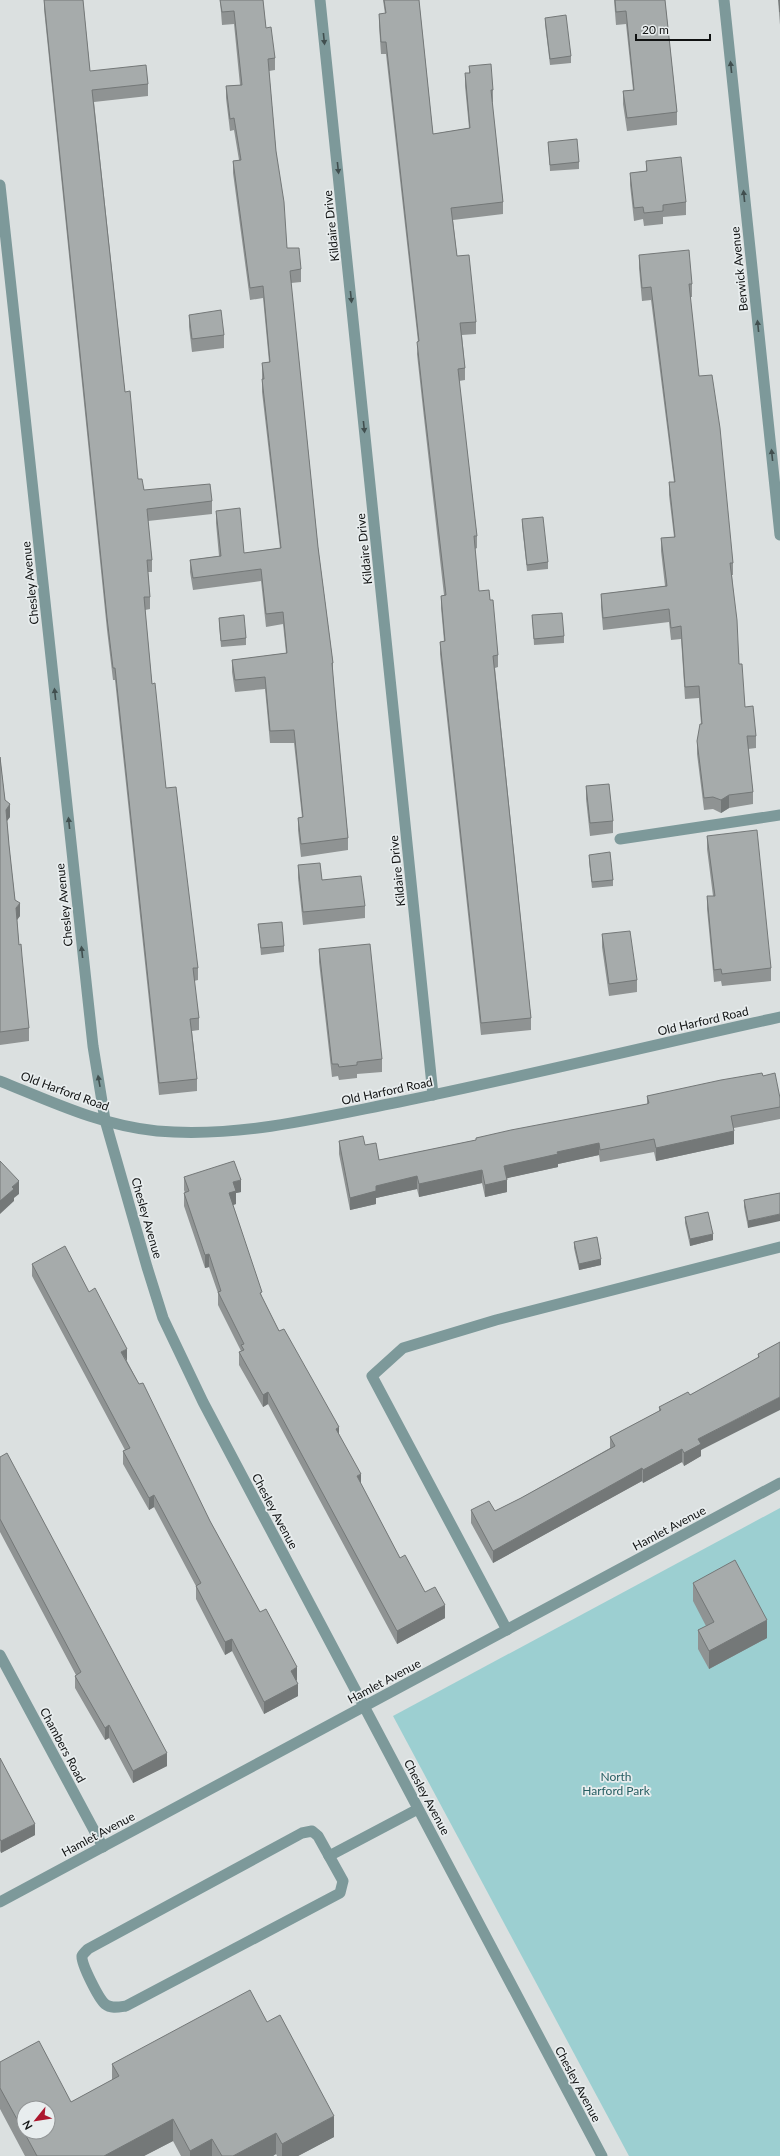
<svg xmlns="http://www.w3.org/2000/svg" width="780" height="2156" viewBox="0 0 780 2156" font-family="Lato,sans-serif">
  <rect width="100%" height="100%" fill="#dbe0e0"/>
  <polygon fill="#9ccfd1" points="780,1508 780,2156 629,2156 393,1716"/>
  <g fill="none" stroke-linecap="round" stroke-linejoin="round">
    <g stroke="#7d999a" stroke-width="11">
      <polyline points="620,839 780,815"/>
      <polyline points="507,1630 372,1376 403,1348 496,1320 780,1247"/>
      <path d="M312,1831L318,1836L343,1881L340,1893L126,2006C119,2007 111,2009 105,2004C99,1999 81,1964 82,1956C83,1954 86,1951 88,1949L302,1833Z"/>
      <polyline points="329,1856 418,1809"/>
    </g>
    <g stroke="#7d999a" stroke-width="11">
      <polyline points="320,0 433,1095"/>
      <polyline points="724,0 780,535"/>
      <polyline points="0,185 93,1046 105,1120 147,1267 163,1318 203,1402 602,2156"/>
      <polyline points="0,1655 103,1847"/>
      <polyline points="0,1902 780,1483"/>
    </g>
    <path stroke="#7d999a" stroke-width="11" d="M0,1081C50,1101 102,1126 157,1131C240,1138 318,1118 399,1102C526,1076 653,1045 780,1017"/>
  </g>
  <g fill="#8f9393">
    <polygon points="44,0 83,0 90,71 148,84 148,96 94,102 125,392 138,479 144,490 212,501 212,514 148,521 152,560 152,572 148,572 150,597 150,609 145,610 152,684 166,788 198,968 198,980 194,981 199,1018 199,1030 192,1031 197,1079 197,1091 159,1095 115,680 113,680 107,630 44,9"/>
    <polygon points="220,0 263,0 266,28 275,58 275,70 269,71 276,151 287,248 301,269 301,282 291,283 318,547 333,663 333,675 336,710 348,838 348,850 301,857 298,830 298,818 302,817 294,743 270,743 265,689 235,692 232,672 232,660 286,653 283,624 266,627 261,581 193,590 190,572 190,560 219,556 216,523 216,511 244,553 280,548 262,392 262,363 269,362 263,298 250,300 233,173 233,161 239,160 234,130 230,131 226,98 226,86 240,85 234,24 222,25"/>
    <polygon points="383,0 420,0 419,0 433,134 469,128 465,86 465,73 469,73 469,66 493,90 493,102 492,102 503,202 503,214 453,220 457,256 476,322 476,334 462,335 465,368 465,380 459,381 477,536 477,548 475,549 479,591 490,600 498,655 498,667 495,668 531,1018 531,1030 481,1035 440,654 440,642 444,641 441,608 441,596 444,595 423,409 417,354 418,342 386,54 381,54 379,26 379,14 385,14"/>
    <polygon points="614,0 665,0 677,112 677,125 627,131 623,104 623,91 633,90 626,24 616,25"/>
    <polygon points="778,0 780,0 780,25"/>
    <polygon points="545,18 571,56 571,63 550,65 545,24"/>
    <polygon points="548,142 579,162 579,169 550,171"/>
    <polygon points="646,161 686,202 686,215 663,217 663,224 644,226 643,219 634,221 630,185 630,173 646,171"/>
    <polygon points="639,255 692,284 692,297 690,297 699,376 733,563 733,575 732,575 739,664 745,707 756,736 756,748 748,749 753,792 753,804 729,808 721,813 713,809 704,810 697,754 697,741 701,724 699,698 685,699 681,639 671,640 669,622 603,630 601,607 601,594 665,586 661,551 661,538 674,537 669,495 669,482 674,482 651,300 642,301 639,268"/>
    <polygon points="189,315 224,335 224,348 192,352 189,327"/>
    <polygon points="522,519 548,562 548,569 527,571 522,525"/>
    <polygon points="532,615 564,636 564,643 534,645"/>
    <polygon points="219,618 246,638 246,645 221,647 219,624"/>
    <polygon points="0,757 5,800 10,817 7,821 9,845 15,900 20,916 17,920 19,945 29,1028 29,1041 0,1045"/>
    <polygon points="586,786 613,821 613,833 590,836 586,799"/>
    <polygon points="707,836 771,968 771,981 722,986 721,981 714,982 707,909 707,896 713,896 707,849"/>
    <polygon points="589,855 613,880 613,886 592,888 589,862"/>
    <polygon points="298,865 365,906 365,918 303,925 298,878"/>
    <polygon points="258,924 284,946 284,952 261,955"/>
    <polygon points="602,934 637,980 637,992 609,996 602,947"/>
    <polygon points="319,949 382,1059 382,1072 357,1074 357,1078 339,1080 338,1076 332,1077 319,962"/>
    <polygon points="763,1076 780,1098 780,1119 734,1128 734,1144 656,1161 654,1152 600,1162 599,1155 558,1164 558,1167 507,1178 507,1192 485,1197 482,1183 419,1197 417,1189 376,1198 376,1204 350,1210 339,1154 339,1141 365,1145 379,1160 476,1140 476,1138 647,1104 647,1096"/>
    <polygon points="184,1177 241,1192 236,1193 236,1204 233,1205 262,1297 279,1331 339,1434 361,1484 400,1558 425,1592 445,1618 397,1644 268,1404 263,1407 239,1365 239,1352 241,1351 218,1305 218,1293 209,1267 205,1268 184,1206 184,1193 185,1193 184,1190"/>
    <polygon points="780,1193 748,1228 744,1207 744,1200"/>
    <polygon points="685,1217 713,1240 690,1246 685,1223"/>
    <polygon points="574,1242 601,1265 579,1270 574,1248"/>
    <polygon points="32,1264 89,1292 127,1361 210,1521 297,1680 296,1681 298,1696 264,1714 232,1651 225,1655 196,1599 196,1586 154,1507 149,1510 123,1464 123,1451 125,1450 32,1276"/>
    <polygon points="780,1342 701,1450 701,1456 684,1466 682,1462 643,1483 642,1481 493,1563 471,1523 471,1510 495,1511 521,1498 610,1448 610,1437 659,1411 659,1407 690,1395 758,1358 758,1354"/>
    <polygon points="0,1457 167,1766 133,1783 109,1738 105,1740 75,1688 75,1676 76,1675 0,1532"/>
    <polygon points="693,1583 767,1638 709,1669 698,1649 698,1630 706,1626 693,1601"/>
    <polygon points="0,1758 35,1835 1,1853 0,1851"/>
    <polygon points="267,2022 334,2137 298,2156 277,2156 276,2154 273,2156 181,2156 173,2141 144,2156 25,2156 0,2109 0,2062 71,2102 112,2080 112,2064"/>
  </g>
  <g fill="#747878">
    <polygon points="729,795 729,808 721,813 721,800"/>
    <polygon points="10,804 10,817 6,822 6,810"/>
    <polygon points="20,903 20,916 16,921 16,908"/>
    <polygon points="734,1131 734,1144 656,1161 656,1148"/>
    <polygon points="599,1143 599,1155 558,1164 558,1167 504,1179 504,1166 557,1152"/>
    <polygon points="482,1170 482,1183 419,1197 419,1184"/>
    <polygon points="417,1176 417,1189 376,1198 376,1204 350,1210 350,1198 376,1186"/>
    <polygon points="241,1180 241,1192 236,1193 236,1204 229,1206 229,1193 233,1182"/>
    <polygon points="507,1180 507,1192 485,1197 485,1185"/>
    <polygon points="19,1181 19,1194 14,1198 14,1201 0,1214 0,1201 12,1187"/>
    <polygon points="780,1214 780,1221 748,1228 748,1221"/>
    <polygon points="713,1234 713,1240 690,1246 690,1239"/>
    <polygon points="209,1254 209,1267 205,1268 205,1255"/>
    <polygon points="601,1259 601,1265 579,1270 579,1264"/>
    <polygon points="127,1349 127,1361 121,1352"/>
    <polygon points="268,1392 268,1404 263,1407 263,1395"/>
    <polygon points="780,1397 780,1410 701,1450 701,1456 684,1466 684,1453 698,1439"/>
    <polygon points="339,1427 339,1440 336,1429"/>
    <polygon points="682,1449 682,1462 643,1483 643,1470"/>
    <polygon points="642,1468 642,1481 493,1563 493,1551"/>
    <polygon points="361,1474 361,1486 357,1476"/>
    <polygon points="154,1495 154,1507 149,1510 149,1498"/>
    <polygon points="445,1605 445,1618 397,1644 397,1631"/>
    <polygon points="767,1620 767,1638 709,1669 709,1651"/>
    <polygon points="232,1639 232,1651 225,1655 225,1642"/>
    <polygon points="297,1667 297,1680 291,1683 291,1671"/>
    <polygon points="298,1684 298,1696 264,1714 264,1702"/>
    <polygon points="109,1725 109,1738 105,1740 105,1728"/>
    <polygon points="167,1753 167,1766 133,1783 133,1771"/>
    <polygon points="35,1824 35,1835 1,1853 1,1841"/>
    <polygon points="334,2116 334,2137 298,2156 282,2156 282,2144"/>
    <polygon points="173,2119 173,2141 144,2156 104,2156"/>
    <polygon points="276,2133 276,2154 273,2156 233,2156"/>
    <polygon points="212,2139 212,2156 190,2156 190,2151"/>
  </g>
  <g fill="#a6abab" stroke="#747878" fill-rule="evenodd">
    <polygon points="44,0 83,0 90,71 146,65 148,84 92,90 125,392 130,391 138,479 142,479 144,490 210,484 212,501 147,509 152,560 147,560 150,597 144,597 152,684 155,683 166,788 176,787 198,968 193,968 199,1018 190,1019 197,1079 159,1083 115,668 113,668 107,618"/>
    <polygon points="220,0 263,0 266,28 271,27 275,58 268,59 276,151 284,202 287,248 299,248 301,269 290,271 318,547 333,663 332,663 336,710 348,838 301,844 298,818 303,817 294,730 270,731 265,677 235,680 232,660 287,653 283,612 266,614 261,569 193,578 190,560 221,556 216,511 240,508 244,553 281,548 262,379 264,379 262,363 270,362 263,286 250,288 233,161 241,160 234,118 230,119 226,86 242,85 234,11 222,12"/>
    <polygon points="384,0 419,0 433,134 470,128 465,73 470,73 469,66 491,64 493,90 491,90 503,202 451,208 457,256 469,255 476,322 460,323 465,368 458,369 477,536 474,536 479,591 489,590 490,600 493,600 498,655 493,656 531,1018 481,1023 440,642 445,641 441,596 446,595 423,397 417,342 419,341 386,42 381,42 379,14 386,13"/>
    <polygon points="615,0 665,0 677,112 627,118 623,91 634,90 626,11 616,12"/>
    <polygon points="779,0 780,0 780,12"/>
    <polygon points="566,15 571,56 550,59 545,18"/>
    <polygon points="577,139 579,162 550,165 548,142"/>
    <polygon points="681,157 686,202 663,205 663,211 644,213 643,207 634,208 630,173 647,171 646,161"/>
    <polygon points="689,250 692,284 689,284 699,376 712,375 720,428 733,563 730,563 737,620 739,664 742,664 745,707 753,706 756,736 747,736 753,792 729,795 721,800 713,797 704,798 697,741 700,724 702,724 699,686 685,687 681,626 671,628 669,609 603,618 601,594 667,586 661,538 675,537 669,482 675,482 651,287 642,288 639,255"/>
    <polygon points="221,310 224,335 192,339 189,315"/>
    <polygon points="543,517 548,562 527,565 522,519"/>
    <polygon points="562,613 564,636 534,639 532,615"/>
    <polygon points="244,615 246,638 221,641 219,618"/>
    <polygon points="0,757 5,800 10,804 6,810 9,845 15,900 20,903 16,908 19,945 21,944 22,956 29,1028 0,1032"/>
    <polygon points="609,784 613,821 590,823 586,786"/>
    <polygon points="757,830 771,968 722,974 721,969 714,970 707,896 715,896 707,836"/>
    <polygon points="610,852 613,880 592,882 589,855"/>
    <polygon points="320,863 322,880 361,876 365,906 303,912 298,865"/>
    <polygon points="282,922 284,946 261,948 258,924"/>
    <polygon points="630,931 637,980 609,984 602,934"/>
    <polygon points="370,944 382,1059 357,1062 357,1065 339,1067 338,1064 332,1064 319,949"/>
    <polygon points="762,1073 763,1076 775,1073 780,1098 780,1107 731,1116 734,1131 656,1148 654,1139 600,1150 599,1143 557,1152 558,1154 504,1166 507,1180 485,1185 482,1170 419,1184 417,1176 376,1186 376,1191 350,1198 339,1141 363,1136 365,1145 376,1143 379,1160 476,1140 476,1138 511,1130 647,1104 649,1103 647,1096 721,1080"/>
    <polygon points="0,1161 19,1181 12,1187 14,1189 0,1201"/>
    <polygon points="234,1161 241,1180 233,1182 236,1191 229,1193 262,1292 260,1293 279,1331 284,1329 339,1427 336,1429 361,1474 357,1476 400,1558 405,1555 425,1592 435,1587 445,1605 397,1631 268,1392 263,1395 239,1352 244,1350 241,1345 244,1344 218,1292 221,1291 209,1254 205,1255 184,1193 189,1191 184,1177"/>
    <polygon points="780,1193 780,1214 748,1221 744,1200"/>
    <polygon points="708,1212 713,1234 690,1239 685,1217"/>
    <polygon points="597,1237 601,1259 579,1264 574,1242"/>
    <polygon points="65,1246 89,1292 95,1288 127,1349 121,1352 139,1384 143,1383 210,1521 260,1612 266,1609 297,1667 291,1671 298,1684 264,1702 232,1639 225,1642 196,1586 201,1583 154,1495 149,1498 123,1451 130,1448 32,1264"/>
    <polygon points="780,1342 780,1397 698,1439 701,1444 684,1453 682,1449 643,1470 642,1468 493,1551 471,1510 489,1501 495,1511 521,1498 615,1446 610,1437 661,1410 659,1407 688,1392 690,1395 759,1357 758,1354"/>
    <polygon points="7,1453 167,1753 133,1771 109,1725 105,1728 75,1676 81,1672 0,1519 0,1457"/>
    <polygon points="735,1560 767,1620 709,1651 698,1630 714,1622 693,1583"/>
    <polygon points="0,1758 35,1824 1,1841 0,1839"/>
    <path d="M250,1990L267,2022L280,2015L334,2116L282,2144L276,2133L233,2156H222L212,2139L190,2151L173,2119L104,2156H37L0,2088V2062L39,2041L71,2102L119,2076L112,2064ZM24,2108H48V2132H24Z"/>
  </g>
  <defs><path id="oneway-solid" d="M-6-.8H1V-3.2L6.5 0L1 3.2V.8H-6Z"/></defs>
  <g fill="#414f4f">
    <use href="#oneway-solid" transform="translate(324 39) rotate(84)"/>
    <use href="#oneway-solid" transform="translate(731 67) rotate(-96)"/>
    <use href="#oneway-solid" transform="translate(338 168) rotate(84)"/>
    <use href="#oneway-solid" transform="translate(744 196) rotate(-96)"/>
    <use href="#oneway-solid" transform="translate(351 297) rotate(84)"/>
    <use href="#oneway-solid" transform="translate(758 326) rotate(-96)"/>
    <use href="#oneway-solid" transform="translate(364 427) rotate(84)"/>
    <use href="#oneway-solid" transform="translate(772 455) rotate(-96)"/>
    <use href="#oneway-solid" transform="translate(55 694) rotate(-96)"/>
    <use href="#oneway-solid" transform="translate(69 823) rotate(-96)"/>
    <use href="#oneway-solid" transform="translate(82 952) rotate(-96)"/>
    <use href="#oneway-solid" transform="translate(99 1081) rotate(-100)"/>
  </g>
  <g text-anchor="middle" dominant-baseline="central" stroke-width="3.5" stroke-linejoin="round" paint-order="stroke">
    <g font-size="12" fill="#101212" stroke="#e8edee">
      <text transform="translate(331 226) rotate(-96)">Kildaire Drive</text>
      <text transform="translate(739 269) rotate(-96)">Berwick Avenue</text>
      <text transform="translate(364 549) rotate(-96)">Kildaire Drive</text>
      <text transform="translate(30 583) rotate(-96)">Chesley Avenue</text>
      <text transform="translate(397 871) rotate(-96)">Kildaire Drive</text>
      <text transform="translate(64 905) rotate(-96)">Chesley Avenue</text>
      <text transform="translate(703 1021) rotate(-13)">Old Harford Road</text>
      <text transform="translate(65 1091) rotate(20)">Old Harford Road</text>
      <text transform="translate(387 1091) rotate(-12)">Old Harford Road</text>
      <text transform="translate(147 1218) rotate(74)">Chesley Avenue</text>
      <text transform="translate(275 1511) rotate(62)">Chesley Avenue</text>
      <text transform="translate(669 1528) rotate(-28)">Hamlet Avenue</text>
      <text transform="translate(384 1681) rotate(-28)">Hamlet Avenue</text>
      <text transform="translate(63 1745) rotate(62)">Chambers Road</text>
      <text transform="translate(427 1797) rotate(62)">Chesley Avenue</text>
      <text transform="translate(98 1834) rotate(-28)">Hamlet Avenue</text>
      <text transform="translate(578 2084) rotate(62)">Chesley Avenue</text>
    </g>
    <g font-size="12" fill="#265e62" stroke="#e8edee">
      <text x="616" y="1776">North<tspan x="616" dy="14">Harford Park</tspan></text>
    </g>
  </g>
  <g transform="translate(36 2120) rotate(240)"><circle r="19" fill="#e8edee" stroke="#929596"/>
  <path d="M0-3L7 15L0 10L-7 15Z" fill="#ac172e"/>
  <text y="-6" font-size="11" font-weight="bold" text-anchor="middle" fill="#101212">N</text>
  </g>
  <path d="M636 34v6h74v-6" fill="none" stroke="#101212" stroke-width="2"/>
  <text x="642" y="34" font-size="12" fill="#101212" stroke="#e8edee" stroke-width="3" paint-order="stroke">20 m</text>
</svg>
